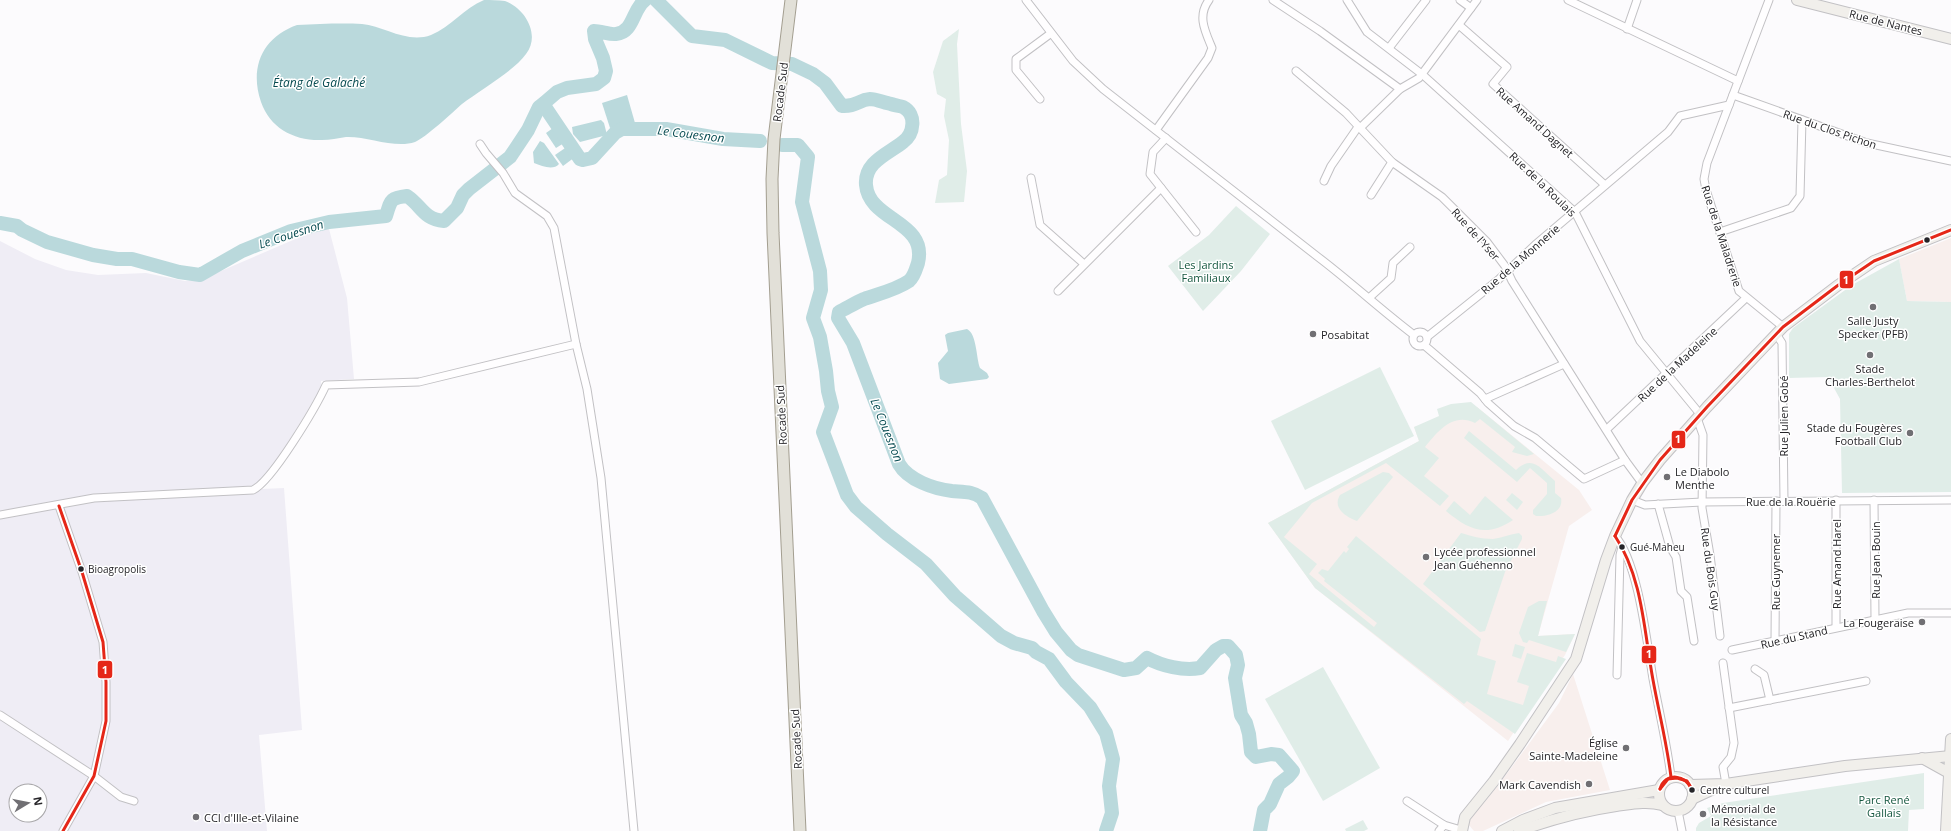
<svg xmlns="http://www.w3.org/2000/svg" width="1951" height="831" viewBox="0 0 1951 831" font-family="'Open Sans',sans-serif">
  <rect width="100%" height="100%" fill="#fcfbfd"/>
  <path fill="#efedf5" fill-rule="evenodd" d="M328,225L347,298L354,379L321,381V390L282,452L262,489L284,488L302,730L259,735L267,831H0V241L35,259L66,270L98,275L146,273L185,281L200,280ZM16,791H40V815H16Z"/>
  <g fill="#f8efed">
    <polygon points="1951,238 1951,302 1907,301 1899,259"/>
    <polygon points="1477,407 1579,490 1592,510 1569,526 1538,636 1575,634 1565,655 1508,741 1315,588 1268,523 1419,441 1414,427"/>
    <polygon points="1573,674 1610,790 1546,802 1483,831 1474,831 1468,824 1472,817 1497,787 1559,703"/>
  </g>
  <g fill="#e0ede8">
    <polygon points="959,29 957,44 961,124 967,171 964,202 935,203 939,180 947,175 949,140 944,116 946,99 937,94 933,72 943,41"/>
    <polygon points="1236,206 1270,234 1241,271 1203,311 1168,266 1209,235"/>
    <polygon points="1899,259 1907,301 1951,302 1951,492 1842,493 1840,399 1828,377 1789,378 1789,334 1793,328 1852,285"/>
    <polygon points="1380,367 1414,436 1305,490 1271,421"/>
    <path d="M1471,402L1534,454L1527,456L1512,452L1515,447L1480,419L1475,423C1453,412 1438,431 1425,447L1439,458L1424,476L1449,496L1440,506L1386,463L1312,503L1284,537L1317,564L1309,574L1374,627L1377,623L1324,581L1325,579L1318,573L1322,569L1328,571L1344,551L1346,553L1349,549L1347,547L1356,536L1481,639L1477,655L1496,661L1487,694L1523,705L1529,686L1517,682L1527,653L1556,662L1558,656L1566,659L1515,734L1467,701L1464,704L1315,588L1268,523L1419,441L1414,427L1439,416L1437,409L1451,404Z"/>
    <path d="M1469,431L1516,470C1533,454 1541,469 1555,481V493L1561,498C1564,512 1547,517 1536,516L1533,514V510L1547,494V483L1530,468L1517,482L1464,438Z"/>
    <path d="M1383,472L1389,473L1393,477L1357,521C1346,517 1332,508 1340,495Z"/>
    <polygon points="1512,493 1523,502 1517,510 1506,500"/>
    <path d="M1485,496L1513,520C1486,538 1469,530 1446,511L1454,501L1470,515Z"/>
    <path d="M1461,533C1471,536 1482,539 1493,539C1502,538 1510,534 1519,533L1522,536V539L1505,572L1485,631L1480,632L1423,584Z"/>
    <polygon points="1539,601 1547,601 1538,636 1575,634 1566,652 1529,640 1527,643 1523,642 1519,633 1528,607"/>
    <polygon points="1515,644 1525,647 1521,659 1512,656"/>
    <polygon points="1323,667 1380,768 1323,801 1265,699"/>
    <polygon points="1924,773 1924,809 1909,810 1908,831 1696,831 1696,828 1699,823 1711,816 1707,808 1723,803"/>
    <polygon points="1363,820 1368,829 1364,831 1346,831 1345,829"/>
  </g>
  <g fill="#bad9dc">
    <path d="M484,0C491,0 499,0 505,1C525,8 541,35 526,54C514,71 480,90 462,104C452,113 425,138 415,142C395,149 367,136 346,137C338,138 330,140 322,140C294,141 270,128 261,102C249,67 263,37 297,25C319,24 341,23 362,24C384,26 407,44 431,35C451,27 464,8 484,0Z"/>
    <polygon points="627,95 635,123 610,128 602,103"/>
    <polygon points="601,120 604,123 607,135 580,142 573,134 572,127"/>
    <polygon points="553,128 564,143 556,148 546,133"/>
    <path d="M540,141L544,143L559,164C553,171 542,166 534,163L533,152Z"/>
    <polygon points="568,146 575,157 563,166 555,155"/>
    <path d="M967,329C977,334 976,358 980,368L987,373L989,377L987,379L949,384L940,379L938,363L948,351L945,335L948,333Z"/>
  </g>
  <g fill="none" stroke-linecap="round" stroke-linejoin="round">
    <g stroke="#bad9dc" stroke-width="14">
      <path d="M656,0L692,36L725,40L772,63L792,64L813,74L825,83L842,106C857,107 858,100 870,99C876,99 885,103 891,104C894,105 899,106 903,107C917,114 914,134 903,142C888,154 864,162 866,185C869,221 928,221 918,263C916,269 914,277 909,281C896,290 878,294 864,299C855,303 847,308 839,312L838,318L853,343L899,464C908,480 934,489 952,491C964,492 972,491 982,498L1043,611L1056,632L1071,650L1078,655L1124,670L1136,668L1147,658C1162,666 1183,671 1200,668L1216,650L1223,646H1228L1236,655L1238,665L1235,678L1241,715L1246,723L1249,734L1251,752L1256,757L1271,754L1279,755L1293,771L1288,777L1279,784L1270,804L1264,810L1260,831"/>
      <polyline points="543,104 580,159 583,160 592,158 615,133 622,129 666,129 723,139 760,141"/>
      <polyline points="782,145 798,145 808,157 802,202 820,271 821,290 813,318 820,337 826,371 828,391 832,407 823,432 847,495 856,507 887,534 926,564 955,596 1001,636 1014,643 1032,648 1036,652 1049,659 1066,682 1090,707 1106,733 1113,759 1109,786 1112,813 1106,831"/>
      <path d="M0,223L17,226L22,230L47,242L93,255L117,259H132L179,272L200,275L242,251L291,231L329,222L386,216C391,200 390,198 407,196C422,206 423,219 444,221L457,208L463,195L469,189L510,157L528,130L539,107L543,104L557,92L567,88L596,84L604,78L606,71L603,58L595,39L594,31C601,31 610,35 616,34C634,32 632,10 645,0"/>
    </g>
    <g stroke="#c2c1c4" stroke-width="9">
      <g id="street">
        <path d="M1026,0L1073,61L1103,89C1175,145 1246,201 1318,257C1351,282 1381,310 1414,335"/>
        <polyline points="1273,0 1320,31 1400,89"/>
        <polyline points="1347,0 1367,32 1423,75 1575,212 1640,341 1700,414"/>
        <polyline points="1460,0 1471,8"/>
        <polyline points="1568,0 1738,81"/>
        <polyline points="1769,0 1707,163 1704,179 1706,190 1739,291 1783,327"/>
        <polyline points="1459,25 1507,67 1493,84 1605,185"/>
        <polyline points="1627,29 1637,0"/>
        <polyline points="1389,48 1426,0"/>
        <polyline points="1296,71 1346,113 1360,128 1400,89 1419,78 1477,0"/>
        <polyline points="1733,95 1867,143 1951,161"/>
        <polyline points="1040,99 1016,70 1016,59 1050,34"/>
        <polyline points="1360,128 1392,162 1442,197 1487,242 1505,266 1512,281 1625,460 1639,479 1643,482"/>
        <path d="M1156,130L1208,58L1212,48C1205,31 1197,16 1209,0"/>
        <polyline points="1166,138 1153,152 1150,174 1196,232"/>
        <polyline points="480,144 486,153 503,173 515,193 547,216 554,228 576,344 587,389 601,478 634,831"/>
        <polyline points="1031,178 1040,225 1084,264"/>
        <polyline points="1324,181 1331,166 1358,127"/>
        <polyline points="1371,195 1392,162"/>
        <polyline points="1720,232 1791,208 1800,196 1802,120"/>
        <polyline points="1058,291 1161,188"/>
        <polyline points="1369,298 1391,278 1393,263 1410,247"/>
        <circle cx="1420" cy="339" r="7"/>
        <polyline points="1776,334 1782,343 1784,501"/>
        <polyline points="1427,337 1498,280 1535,245 1668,132 1680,116 1729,105"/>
        <polyline points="1424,345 1480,393 1488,403 1514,426 1535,438 1584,479 1625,460"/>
        <polyline points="1485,399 1564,364"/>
        <polyline points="1697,418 1703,435 1702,508 1710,555 1720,636"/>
        <polyline points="1607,429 1746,298"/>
        <polyline points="1632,500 1645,505 1702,502 1951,500"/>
        <polyline points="1874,500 1875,619"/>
        <polyline points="1658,504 1670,547 1676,557 1681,591 1687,597 1694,641"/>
        <polyline points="59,506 82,572 103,642 106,682 106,721 94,776 63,831"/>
        <path d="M0,515L94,498L253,490C272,481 316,407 326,385L419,382L576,344"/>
        <path d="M1615,536C1638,561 1647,643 1653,679C1659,711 1667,744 1671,777"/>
        <polyline points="1836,627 1836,500"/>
        <polyline points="1775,642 1776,501"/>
        <polyline points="1732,650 1908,613 1951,613"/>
        <polyline points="1723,663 1734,743 1731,757 1723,767 1726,784"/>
        <polyline points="1755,669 1764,675 1770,700"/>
        <polyline points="1617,675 1620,555 1622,547"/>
        <polyline points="1729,708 1866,681"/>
        <polyline points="0,715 94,776 121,797 134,801"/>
        <polyline points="1407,801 1444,825 1461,830"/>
        <polyline points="1678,811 1682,831"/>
        <polyline points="1439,831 1444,825"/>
      </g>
    </g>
    <g stroke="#c2c1c4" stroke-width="12">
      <g id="secondary">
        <polyline points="1797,0 1951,39"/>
        <polyline points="1922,758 1949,773"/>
        <circle cx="1676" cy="794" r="17"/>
        <polyline points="1690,785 1726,784 1845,766 1951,756"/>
        <polyline points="1692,799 1720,786"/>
        <polyline points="1462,831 1465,817 1494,781 1520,744 1576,659 1606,560 1615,536 1632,500 1643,482 1660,460 1707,407 1783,327 1837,286 1874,261 1951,230"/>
        <polyline points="1502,831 1523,820 1555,808 1659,790"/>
        <path d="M1519,831C1552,819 1582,811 1616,806C1632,804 1647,801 1662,805"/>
        <polyline points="1946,831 1951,739"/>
      </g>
    </g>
    <g stroke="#a39e90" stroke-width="13">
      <polyline id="primary" points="791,0 774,139 772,179 773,233 800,831"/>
    </g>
    <use href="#street" stroke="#fffeff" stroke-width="7"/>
    <use href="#secondary" stroke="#f1efeb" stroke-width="10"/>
    <use href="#primary" stroke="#e2e0d8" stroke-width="11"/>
    <g stroke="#fff" stroke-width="6">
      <g id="bus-1">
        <polyline points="59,506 82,572 103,642 106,682 106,721 94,776 63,831"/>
        <polyline points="1615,536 1632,500 1660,460 1707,407 1783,327 1837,286 1874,261 1951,230"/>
        <path d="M1615,536C1643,578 1644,632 1653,680C1659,713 1667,744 1671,777"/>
        <path d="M1660,789C1665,771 1687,775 1692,790"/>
        <polyline points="1660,789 1668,779 1677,778 1687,781 1692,790"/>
      </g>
    </g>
    <use href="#bus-1" stroke="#e52718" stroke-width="3"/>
  </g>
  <g fill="#252428" stroke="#fff" stroke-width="1.5">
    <circle cx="1927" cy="240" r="3.5"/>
    <circle cx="1622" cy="547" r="3.5"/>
    <circle cx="81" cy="569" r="3.5"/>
    <circle cx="1692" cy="790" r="3.5"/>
  </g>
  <g fill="#706f73" stroke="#fff" stroke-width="1.5">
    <circle cx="1873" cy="307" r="4"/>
    <circle cx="1313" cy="334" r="4"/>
    <circle cx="1870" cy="355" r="4"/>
    <circle cx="1910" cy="433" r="4"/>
    <circle cx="1667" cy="477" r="4"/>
    <circle cx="1426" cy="557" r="4"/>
    <circle cx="1922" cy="622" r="4"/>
    <circle cx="1626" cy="748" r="4"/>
    <circle cx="1589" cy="784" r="4"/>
    <circle cx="1703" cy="814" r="4"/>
    <circle cx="196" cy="817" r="4"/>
  </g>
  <g text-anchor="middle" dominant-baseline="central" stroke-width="3" stroke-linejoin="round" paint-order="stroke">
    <g font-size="10" fill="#252428" stroke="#fff" text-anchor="start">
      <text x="1630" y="547">Gué-Maheu</text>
      <text x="88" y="569">Bioagropolis</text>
      <text x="1700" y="790">Centre culturel</text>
    </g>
    <g font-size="11" fill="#252428" stroke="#fff">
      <text transform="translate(1886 22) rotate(14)">Rue de Nantes</text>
      <text transform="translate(780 92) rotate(-83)">Rocade Sud</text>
      <text transform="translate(1535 122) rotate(42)">Rue Amand Dagnet</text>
      <text transform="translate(1830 129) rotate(19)">Rue du Clos Pichon</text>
      <text transform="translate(1543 184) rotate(44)">Rue de la Roulais</text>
      <text transform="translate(1476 234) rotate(48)">Rue de l'Yser</text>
      <text transform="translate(1722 236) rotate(72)">Rue de la Maladrerie</text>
      <text transform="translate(1520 259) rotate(-41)">Rue de la Monnerie</text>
      <text transform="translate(1677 364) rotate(-43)">Rue de la Madeleine</text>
      <text transform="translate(781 415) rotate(-93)">Rocade Sud</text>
      <text transform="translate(1783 416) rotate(-90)">Rue Julien Gobé</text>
      <text x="1791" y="501">Rue de la Rouërie</text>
      <text transform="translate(1875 560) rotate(-90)">Rue Jean Bouin</text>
      <text transform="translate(1836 564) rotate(-90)">Rue Amand Harel</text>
      <text transform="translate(1711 569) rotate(82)">Rue du Bois Guy</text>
      <text transform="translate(1775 572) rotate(-90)">Rue Guynemer</text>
      <text transform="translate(1794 637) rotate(-13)">Rue du Stand</text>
      <text transform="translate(796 739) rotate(-93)">Rocade Sud</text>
    </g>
    <g font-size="11" fill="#14563e" stroke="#fff">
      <text x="1206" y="264">Les Jardins<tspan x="1206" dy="13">Familiaux</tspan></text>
      <text x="1884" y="799">Parc René<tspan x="1884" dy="13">Gallais</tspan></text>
    </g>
    <g font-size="11" fill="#252428" stroke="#fff" text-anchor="start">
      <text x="1873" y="320" text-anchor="middle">Salle Justy<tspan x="1873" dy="13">Specker (PFB)</tspan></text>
      <text x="1321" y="334">Posabitat</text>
      <text x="1870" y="368" text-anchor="middle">Stade<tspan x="1870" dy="13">Charles-Berthelot</tspan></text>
      <text x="1902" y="427" text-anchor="end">Stade du Fougères<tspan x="1902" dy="13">Football Club</tspan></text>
      <text x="1675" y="471">Le Diabolo<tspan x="1675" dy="13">Menthe</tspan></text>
      <text x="1434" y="551">Lycée professionnel<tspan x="1434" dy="13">Jean Guéhenno</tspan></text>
      <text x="1914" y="622" text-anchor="end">La Fougeraise</text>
      <text x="1618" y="742" text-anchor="end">Église<tspan x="1618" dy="13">Sainte-Madeleine</tspan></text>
      <text x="1581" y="784" text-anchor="end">Mark Cavendish</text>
      <text x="1711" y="808">Mémorial de<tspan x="1711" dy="13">la Résistance</tspan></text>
      <text x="204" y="817">CCI d'Ille-et-Vilaine</text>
    </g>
    <g font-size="12" font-style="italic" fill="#074b51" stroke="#fff">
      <text x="319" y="82">Étang de Galaché</text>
      <text transform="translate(691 134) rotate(7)">Le Couesnon</text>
      <text transform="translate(291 234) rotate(-18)">Le Couesnon</text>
      <text transform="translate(887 430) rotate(68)">Le Couesnon</text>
    </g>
  </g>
  <g stroke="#fff" stroke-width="1.5">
    <rect x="1839" y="270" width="15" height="19" rx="4" fill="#e52718"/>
    <rect x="1671" y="430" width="15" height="19" rx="4" fill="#e52718"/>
    <rect x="1641" y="645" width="16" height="19" rx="4" fill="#e52718"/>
    <rect x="97" y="660" width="16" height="19" rx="4" fill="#e52718"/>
  </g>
  <g font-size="11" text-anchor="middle" font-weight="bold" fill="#fff">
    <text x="1846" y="284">1</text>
    <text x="1678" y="443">1</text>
    <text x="1649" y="658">1</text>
    <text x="105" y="674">1</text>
  </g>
  <g transform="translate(28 803) rotate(80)"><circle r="19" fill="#ffffff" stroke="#a8a7a9"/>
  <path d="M0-3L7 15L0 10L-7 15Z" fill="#706f73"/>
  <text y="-6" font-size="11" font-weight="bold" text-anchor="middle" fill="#252428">N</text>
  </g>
</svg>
